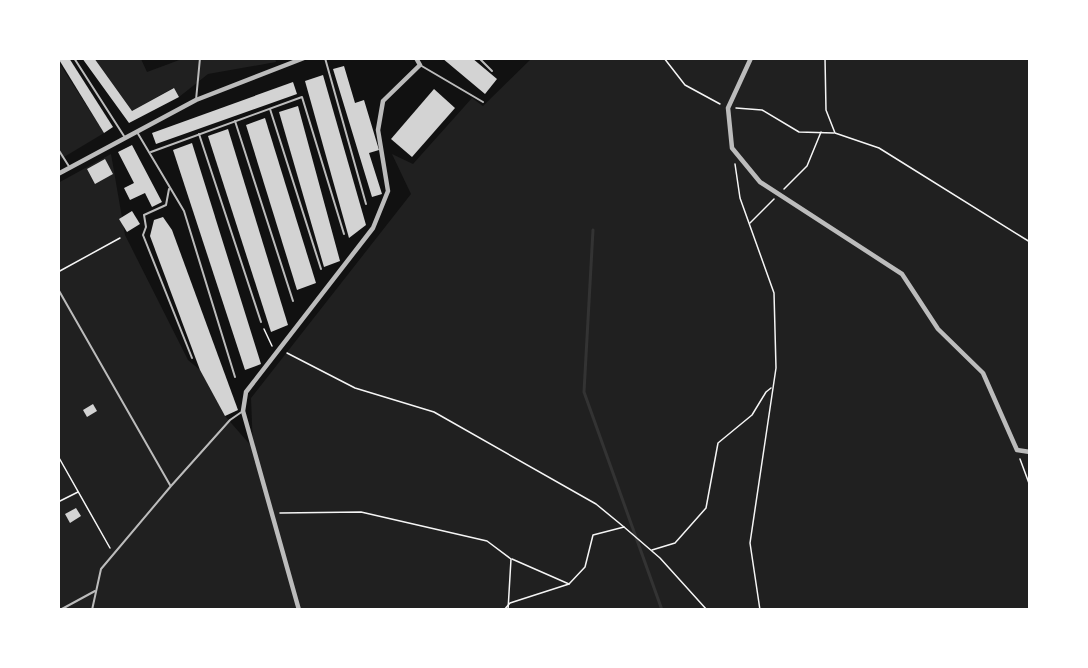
<svg xmlns="http://www.w3.org/2000/svg" width="1088" height="668" viewBox="0 0 1088 668" font-family="Arial,sans-serif">
  <rect width="100%" height="100%" fill="#111"/>
  <g fill="#202020">
    <polygon points="275,58 276,62 208,74 179,97 173,88 132,111 94,59 141,59 147,72 182,59"/>
    <polygon points="531,59 1029,59 1029,609 59,609 58,183 111,154 125,235 188,360 200,370 225,416 253,448 251,398 411,194 392,154 413,164 472,98 483,106"/>
    <polygon points="58,61 104,133 59,160 58,160"/>
  </g>
  <g fill="none" stroke-linecap="round" stroke-linejoin="round">
    <polyline stroke="#333" stroke-width="3" points="593,230 584,392 662,610"/>
  </g>
  <g fill="#d3d3d3">
    <polygon points="58,58 69,58 113,127 104,133"/>
    <polygon points="82,58 94,58 132,111 174,88 179,97 129,123"/>
    <polygon points="442,58 472,58 497,79 485,94"/>
    <polygon points="344,66 355,103 364,100 379,150 369,153 382,194 372,197 333,69"/>
    <polygon points="323,75 366,225 349,238 305,81"/>
    <polygon points="293,82 297,94 156,144 152,133"/>
    <polygon points="434,89 455,108 412,157 391,139"/>
    <polygon points="298,106 340,261 324,267 279,112"/>
    <polygon points="265,118 316,283 297,290 246,125"/>
    <polygon points="228,129 288,325 271,332 208,136"/>
    <polygon points="192,143 261,364 245,370 173,150"/>
    <polygon points="132,145 162,202 152,207 145,193 130,200 124,188 134,183 118,152"/>
    <polygon points="105,159 113,174 95,184 87,169"/>
    <polygon points="132,211 140,224 127,232 119,219"/>
    <polygon points="163,217 172,230 238,410 225,416 200,370 150,236 154,220"/>
    <polygon points="93,404 97,411 87,417 83,410"/>
    <polygon points="76,508 81,516 70,523 65,514"/>
  </g>
  <g fill="none" stroke-linecap="round" stroke-linejoin="round">
    <g stroke="#f5f5f5" stroke-width="1.5">
      <polyline points="664,58 685,85 720,104"/>
      <polyline points="825,58 826,110 835,133 879,148 1030,242"/>
      <polyline points="736,108 762,110 799,132 834,133"/>
      <polyline points="735,164 740,198 774,293 776,368 750,543 760,610"/>
      <polyline points="784,189 807,166 821,132"/>
      <polyline points="750,223 774,199"/>
      <polyline points="58,272 120,238"/>
      <polyline points="264,329 272,346"/>
      <polyline points="287,353 355,388 434,412 596,504 624,527"/>
      <polyline points="58,456 110,548"/>
      <polyline points="1020,459 1030,486"/>
      <polyline points="58,502 78,492"/>
      <polyline points="280,513 361,512 487,541 511,559 508,610"/>
      <polyline points="652,550 675,543 706,508 718,443 752,415 766,392 771,388"/>
      <polyline points="569,584 585,567 593,535 624,527 660,558 707,610"/>
      <polyline points="504,610 510,603 569,584 512,559"/>
    </g>
    <g stroke="#bcbcbc" stroke-width="2">
      <polyline points="74,58 124,136"/>
      <polyline points="325,58 366,204"/>
      <polyline points="479,58 492,71"/>
      <polyline points="420,65 483,102"/>
      <polyline points="196,100 200,58"/>
      <polyline points="270,109 321,269"/>
      <polyline points="235,121 293,301"/>
      <polyline points="137,132 184,211 235,377"/>
      <polyline points="199,134 261,322"/>
      <polyline points="58,149 70,168"/>
      <polyline points="151,152 302,97 344,234"/>
      <polyline points="169,189 166,205 144,215 146,227 143,235 192,358"/>
      <polyline points="58,289 170,485"/>
      <polyline points="60,610 95,591"/>
      <polyline points="92,610 101,569 171,486 230,420 243,411"/>
    </g>
    <g stroke="#bcbcbc" stroke-width="4.5">
      <polyline points="751,58 728,108 732,148 760,182 902,274 938,329 983,373 1017,450 1030,452"/>
      <polyline points="58,174 196,100 304,58"/>
      <polyline points="299,610 243,411 246,392 373,228 388,191 378,130 383,101 420,65 416,58"/>
    </g>
  </g>
  <rect width="1088" height="668" fill="none" stroke="#ffffff" stroke-width="120"/>
</svg>
